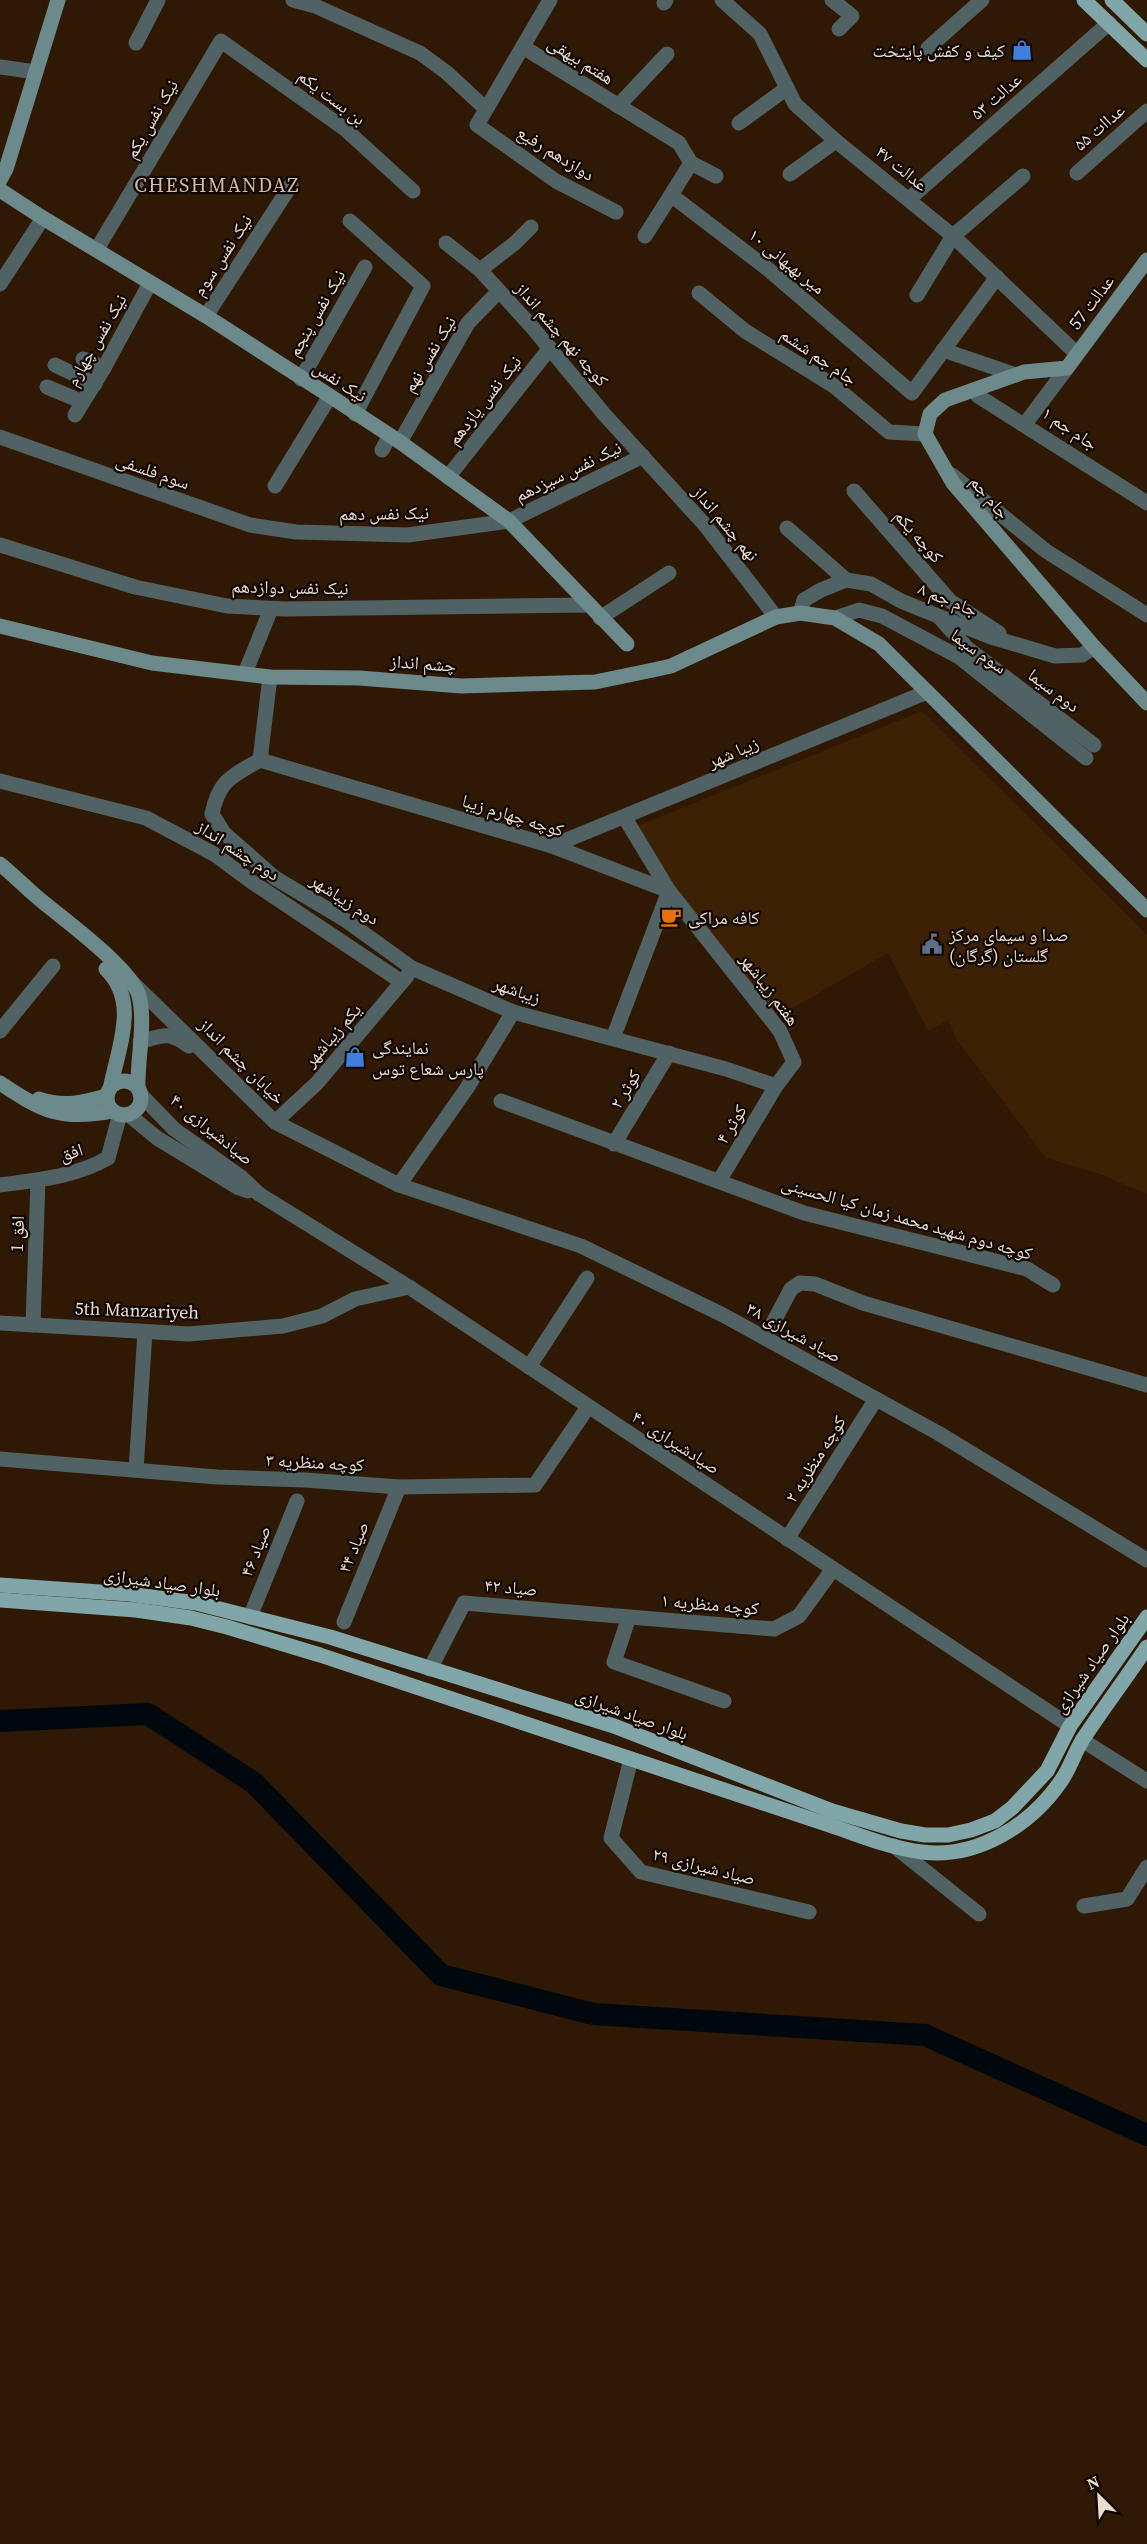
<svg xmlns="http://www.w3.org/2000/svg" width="1147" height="2544" viewBox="0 0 1147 2544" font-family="'Source Serif 4','Noto Naskh Arabic',serif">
  <rect width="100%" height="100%" fill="#2f1904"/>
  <polygon fill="#3c2105" points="922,711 1147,935 1147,1194 1100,1174 1046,1158 957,1040 948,1020 928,1031 888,953 777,1017 679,898 635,827"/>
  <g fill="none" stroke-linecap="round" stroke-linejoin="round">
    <polyline stroke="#00080d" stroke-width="22" points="0,1721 148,1714 254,1783 441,1975 593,2014 925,2035 1147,2135"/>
    <g stroke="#516264" stroke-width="15">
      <polyline points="293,0 315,6 420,53 446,72 486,109"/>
      <polyline points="550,0 477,125 556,181 616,212"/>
      <polyline points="722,0 760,34 795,104 836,141 953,236 1077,354"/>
      <polyline points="832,0 852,16 839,29"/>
      <polyline points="664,3 666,0"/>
      <polyline points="136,43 158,0"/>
      <polyline points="523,47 679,143 691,163"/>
      <polyline points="928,48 982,0"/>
      <polyline points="0,67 36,72"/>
      <polyline points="618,106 667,54"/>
      <polyline points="739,123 787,88"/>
      <polyline points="691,163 716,176"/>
      <polyline points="1077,173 1147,111"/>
      <polyline points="790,174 836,141"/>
      <polyline points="671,195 691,163"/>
      <polyline points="909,199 1109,23"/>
      <polyline points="350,221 423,286 355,414"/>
      <polyline points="645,236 671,195 769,270 912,393 997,277"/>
      <polyline points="446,243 480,270 532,327 604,414 705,525 776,617"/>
      <polyline points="97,249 221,41 345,129 413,191"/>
      <polyline points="480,270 515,243 531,227"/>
      <polyline points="0,284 43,218"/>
      <polyline points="699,293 745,331 834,386 889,432 925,434"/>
      <polyline points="917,295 953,236 1023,176"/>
      <polyline points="206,316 291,185"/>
      <polyline points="943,350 1016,375"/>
      <polyline points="83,359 104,368"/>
      <polyline points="55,365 95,384"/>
      <polyline points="301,379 365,267"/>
      <polyline points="47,387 83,402"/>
      <polyline points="978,396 1147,503"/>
      <polyline points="75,415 104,368 150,283"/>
      <polyline points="1025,424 1067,368"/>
      <polyline points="0,437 250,525 296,532 408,535 509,521 643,456"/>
      <polyline points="400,442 468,323 499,291"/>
      <polyline points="382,450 389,437"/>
      <polyline points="952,475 1046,551 1147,615"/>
      <polyline points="448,477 550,348"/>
      <polyline points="275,486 330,396"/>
      <polyline points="854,491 950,601 999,633"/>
      <polyline points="787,528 846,580"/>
      <polyline points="0,545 135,587 227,606 285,609 588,605"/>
      <polyline points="800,613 804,600 821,590 846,580 871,584 901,601 938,616 991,637 1055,656 1082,655 1094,647"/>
      <polyline points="600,618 669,573"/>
      <polyline points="835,618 859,610 882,616 959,657 1086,758"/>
      <polyline points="940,618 967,648 1094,745"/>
      <polyline points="245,673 271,609"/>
      <path d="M260,760C232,776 219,780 212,814L224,833L275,878L344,919L412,968L513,1012L726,1069L776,1086"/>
      <polyline points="260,760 552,846 669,891"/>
      <polyline points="260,760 270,677"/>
      <polyline points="0,781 146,818 214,854 252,882 402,982"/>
      <polyline points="625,818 669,891 780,1031 794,1062 776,1086 719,1181"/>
      <polyline points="552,846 927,692"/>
      <polyline points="132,982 275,1122 399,1185 581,1246 723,1315 938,1433 1147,1560"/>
      <polyline points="0,1031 53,966"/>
      <polyline points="613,1038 669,891"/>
      <path d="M140,1042C163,1035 169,1031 189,1046"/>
      <polyline points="140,1094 174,1129 241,1177 259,1194 409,1287 1070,1726"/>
      <polyline points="501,1101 804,1213 1027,1269 1053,1285"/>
      <polyline points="128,1114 157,1138 239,1188 248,1191"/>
      <polyline points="275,1122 317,1083 407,976"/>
      <polyline points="614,1144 669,1053"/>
      <path d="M0,1185C37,1180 75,1177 108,1158L120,1114"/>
      <polyline points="399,1185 467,1088 513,1012"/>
      <polyline points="0,1323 189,1334 283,1326 322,1316 355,1299 409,1287"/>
      <polyline points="33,1325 38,1180"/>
      <polyline points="765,1338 791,1289 800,1283 815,1284 863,1303 1147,1385"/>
      <polyline points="529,1367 587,1278"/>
      <polyline points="0,1459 217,1477 305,1480 399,1487 535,1485 588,1407"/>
      <polyline points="136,1470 145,1332"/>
      <polyline points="787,1539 876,1399"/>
      <polyline points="250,1617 297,1501"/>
      <polyline points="629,1617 614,1662 724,1701"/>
      <polyline points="344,1622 399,1487"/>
      <polyline points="430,1669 464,1603 774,1629 799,1616 833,1569"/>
      <polyline points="1082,1740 1147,1781"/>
      <polyline points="631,1759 611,1838 641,1872 809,1912"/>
      <polyline points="894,1846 979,1914"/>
      <polyline points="1084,1906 1127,1899 1147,1867"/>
    </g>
    <g stroke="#6c898b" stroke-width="15">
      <polyline points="0,180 6,169 58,0"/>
      <polyline points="0,190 43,218 206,316 330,396 400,442 509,521 627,644"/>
      <polyline points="1147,260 1067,368 1024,372 945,400 930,414 925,434 953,483 1094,647 1147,703"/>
      <polyline points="0,626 152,663 270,677 359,678 462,686 595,682 653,670 671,666 776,617 800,613 835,618 879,644 1147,910"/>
      <path d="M0,864C16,877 31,893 48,906C70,924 132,970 139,996C146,1023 137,1060 138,1088"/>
      <path d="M106,969C139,1001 119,1045 111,1085"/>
      <circle cx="124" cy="1098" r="17"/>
      <path d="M0,1083C42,1111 61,1121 113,1111"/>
      <path d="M39,1099C63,1107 84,1103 106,1096"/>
    </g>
    <g stroke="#81a6a9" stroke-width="15">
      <polyline points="1084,0 1147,60"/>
      <polyline points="1112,0 1147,34"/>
      <polyline points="0,1585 129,1594 196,1603 330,1637 614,1726 832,1811 901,1831 925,1835 948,1835 971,1830 995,1821 1012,1808 1047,1771 1070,1726 1147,1617"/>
      <path d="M0,1600L136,1610L191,1618L227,1627L320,1655L826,1824C857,1834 889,1848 922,1852C977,1859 1031,1825 1061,1781C1071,1767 1075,1750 1085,1736C1105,1706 1127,1677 1147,1647"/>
    </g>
  </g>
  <defs>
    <g id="shop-bare" transform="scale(1.62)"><path d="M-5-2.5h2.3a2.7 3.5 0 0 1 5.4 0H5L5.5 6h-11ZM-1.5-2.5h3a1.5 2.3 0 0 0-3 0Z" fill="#3f7fe0" stroke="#100702" stroke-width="2.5" paint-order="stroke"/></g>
    <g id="cafe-bare" transform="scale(1.62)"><path d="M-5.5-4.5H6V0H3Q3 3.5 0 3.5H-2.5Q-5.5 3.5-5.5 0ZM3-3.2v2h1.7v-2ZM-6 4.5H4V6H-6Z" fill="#e8710a" stroke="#100702" stroke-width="2.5" paint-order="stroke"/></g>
    <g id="civic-bare" transform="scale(1.62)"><path d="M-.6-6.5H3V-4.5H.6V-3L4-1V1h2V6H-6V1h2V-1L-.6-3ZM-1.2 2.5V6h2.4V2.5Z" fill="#5c6f8a" stroke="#100702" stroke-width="2.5" paint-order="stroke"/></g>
  </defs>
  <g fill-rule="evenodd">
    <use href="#shop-bare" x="1022" y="50"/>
    <use href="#cafe-bare" x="671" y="917"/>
    <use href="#civic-bare" x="932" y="944"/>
    <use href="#shop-bare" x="355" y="1057"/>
  </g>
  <g text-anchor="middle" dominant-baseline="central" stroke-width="4.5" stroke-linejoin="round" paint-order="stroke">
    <g font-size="18" fill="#ecddd1" stroke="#100702" text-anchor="start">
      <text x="1005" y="50" text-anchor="end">کیف و کفش پایتخت</text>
      <text x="688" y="917">کافه مراکی</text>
      <text x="949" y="934">صدا و سیمای مرکز<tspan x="949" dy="21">گلستان (گرگان)</tspan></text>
      <text x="372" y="1047">نمایندگی<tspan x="372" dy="21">پارس شعاع توس</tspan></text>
    </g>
    <g font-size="18" fill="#ecddd1" stroke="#100702">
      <text transform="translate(581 60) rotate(32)">هفتم بیهقی</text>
      <text transform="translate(996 96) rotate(-41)">عدالت ۵۳</text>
      <text transform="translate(332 97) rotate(37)">بن بست یکم</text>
      <text transform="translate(151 119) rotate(-60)">نیک نفس یکم</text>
      <text transform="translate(1099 127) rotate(-41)">عداات ۵۵</text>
      <text transform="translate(556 153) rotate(32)">دوازدهم رفیع</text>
      <text transform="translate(902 168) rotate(39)">عدالت ۴۷</text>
      <text transform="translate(222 255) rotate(-57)">نیک نفس سوم</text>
      <text transform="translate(787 261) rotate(39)">۱۰ میر بهبهانی</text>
      <text transform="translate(1091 302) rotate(-53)">عدالت 57</text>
      <text transform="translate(316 313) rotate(-60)">نیک نفس پنجم</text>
      <text transform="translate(562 334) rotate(49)">کوچه نهم چشم انداز</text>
      <text transform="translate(96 340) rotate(-60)">نیک نفس چهارم</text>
      <text transform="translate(429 354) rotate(-59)">نیک نفس نهم</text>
      <text transform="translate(819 356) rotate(34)">جام جم ششم</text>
      <text transform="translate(340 381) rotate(33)">نیک نفس</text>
      <text transform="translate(484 400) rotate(-52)">نیک نفس یازدهم</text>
      <text transform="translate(1070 428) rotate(34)">۱ جام جم</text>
      <text transform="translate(153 471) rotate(19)">سوم فلسفی</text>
      <text transform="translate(568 471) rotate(-26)">نیک نفس سیزدهم</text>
      <text transform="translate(990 497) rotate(50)">جام جم</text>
      <text transform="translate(384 513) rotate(-1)">نیک نفس دهم</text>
      <text transform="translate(726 523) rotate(50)">نهم چشم انداز</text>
      <text transform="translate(919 536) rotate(49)">کوچه یکم</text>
      <text transform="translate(290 587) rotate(1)">نیک نفس دوازدهم</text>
      <text transform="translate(948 599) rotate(22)">۸ جام جم</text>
      <text transform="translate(979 651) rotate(35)">سوم سیما</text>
      <text transform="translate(423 663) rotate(4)">چشم انداز</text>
      <text transform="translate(1054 690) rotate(37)">دوم سیما</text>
      <text transform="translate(733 752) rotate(-23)">زیبا شهر</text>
      <text transform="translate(513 815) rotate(17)">کوچه چهارم زیبا</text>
      <text transform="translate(238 850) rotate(33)">دوم چشم انداز</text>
      <text transform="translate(345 899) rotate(33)">دوم زیباشهر</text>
      <text transform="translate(770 989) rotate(53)">هفتم زیباشهر</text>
      <text transform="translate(517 990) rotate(19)">زیباشهر</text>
      <text transform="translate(332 1035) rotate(-49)">یکم زیباشهر</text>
      <text transform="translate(242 1061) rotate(45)">خیابان چشم انداز</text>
      <text transform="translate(625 1089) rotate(-59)">کوثر ۲</text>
      <text transform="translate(731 1124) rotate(-59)">کوثر ۴</text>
      <text transform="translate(212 1129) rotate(39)">۴۰ صیادشیرازی</text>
      <text transform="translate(71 1152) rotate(-17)">افق</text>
      <text transform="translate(907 1218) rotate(16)">کوچه دوم شهید محمد زمان کیا الحسینی</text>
      <text transform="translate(17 1234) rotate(-88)">افق 1</text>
      <text transform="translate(137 1310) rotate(2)">5th Manzariyeh</text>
      <text transform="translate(794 1332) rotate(29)">صیاد شیرازی ۳۸</text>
      <text transform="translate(676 1442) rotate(33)">۴۰ صیادشیرازی</text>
      <text transform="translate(815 1459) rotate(-58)">کوچه منظریه ۲</text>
      <text transform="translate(315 1462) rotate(3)">کوچه منظریه ۳</text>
      <text transform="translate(353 1547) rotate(-68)">صیاد ۴۴</text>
      <text transform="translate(255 1551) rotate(-68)">صیاد ۴۶</text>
      <text transform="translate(162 1582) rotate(8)">بلوار صیاد شیرازی</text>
      <text transform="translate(511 1587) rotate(5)">صیاد ۴۲</text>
      <text transform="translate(710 1604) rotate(5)">کوچه منظریه ۱</text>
      <text transform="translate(1091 1663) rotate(-55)">بلوار صیاد شیرازی</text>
      <text transform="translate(632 1714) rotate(20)">بلوار صیاد شیرازی</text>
      <text transform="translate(704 1866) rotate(14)">۲۹ صیاد شیرازی</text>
    </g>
    <g font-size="20" letter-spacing="1.5" fill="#d8bba2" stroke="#100702">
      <text x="217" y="185">CHESHMANDAZ</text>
    </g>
  </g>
  <g transform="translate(1099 2496) rotate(336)" stroke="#100702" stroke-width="4.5" paint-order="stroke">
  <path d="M0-4.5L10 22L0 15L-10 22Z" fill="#ecddd1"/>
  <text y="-9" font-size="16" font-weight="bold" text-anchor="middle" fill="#ecddd1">N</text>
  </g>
</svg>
